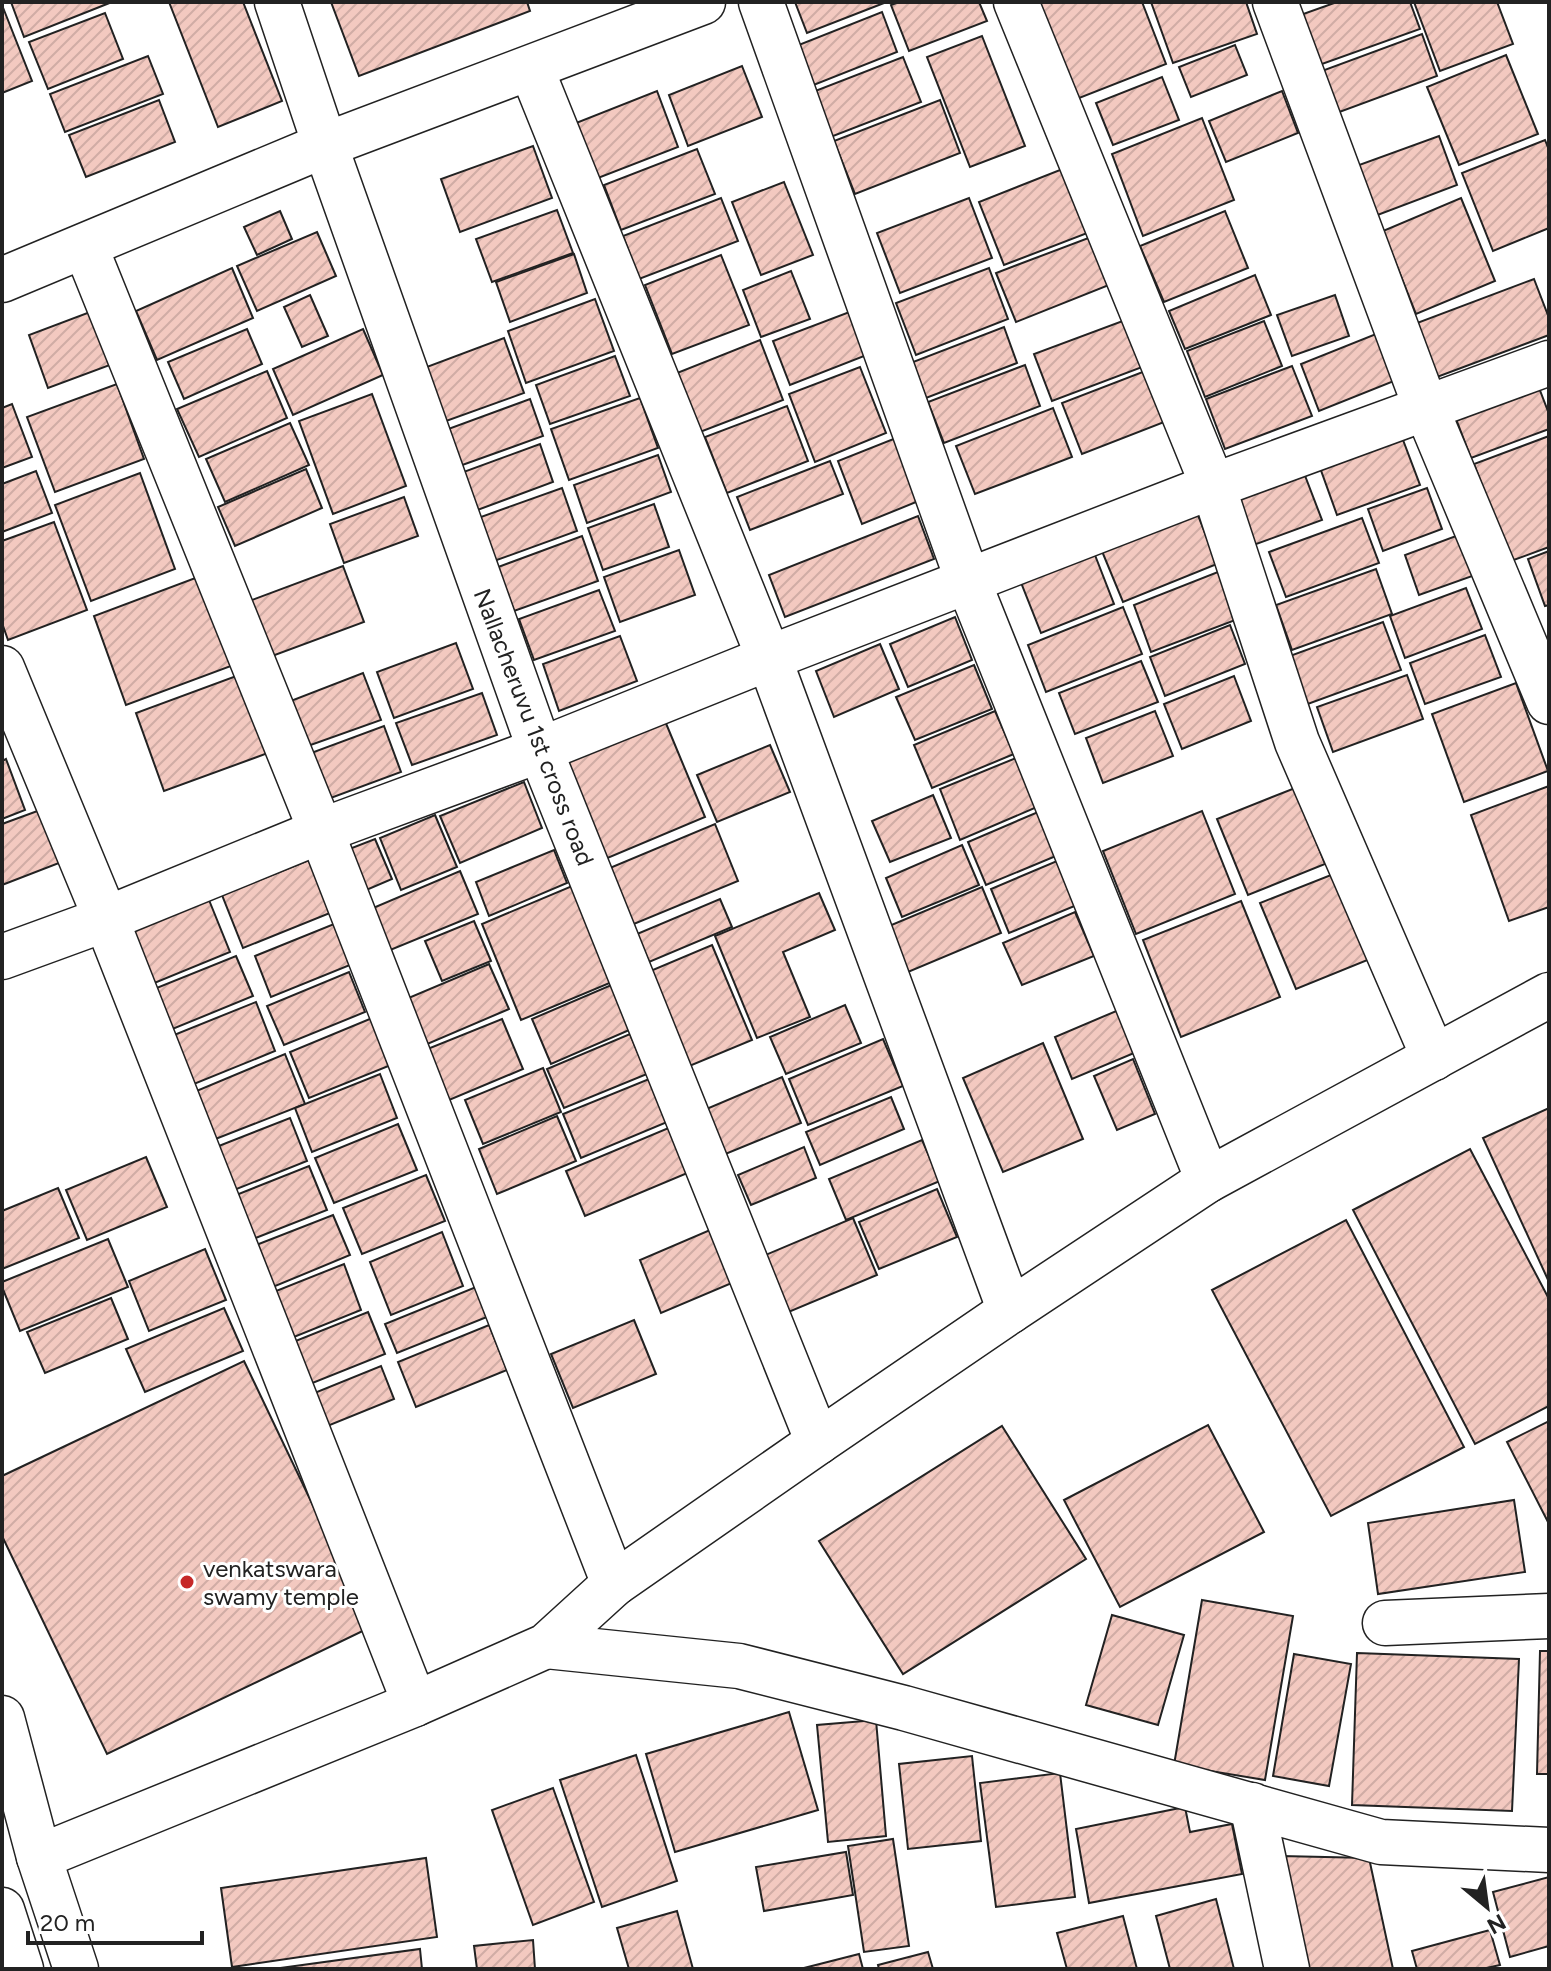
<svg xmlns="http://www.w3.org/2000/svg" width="1551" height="1971" viewBox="0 0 1551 1971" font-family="Figtree,sans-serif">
  <defs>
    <pattern id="building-hatch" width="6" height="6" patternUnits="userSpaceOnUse" patternTransform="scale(2)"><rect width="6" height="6" fill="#f3c9c0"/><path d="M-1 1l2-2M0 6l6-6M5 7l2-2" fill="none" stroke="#d0aca5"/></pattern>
  </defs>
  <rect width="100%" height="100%" fill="#fff"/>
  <g fill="url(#building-hatch)" stroke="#222" stroke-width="2">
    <polygon points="11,2 112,2 24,37"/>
    <polygon points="169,2 243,2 282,101 218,127"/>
    <polygon points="331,2 527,2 530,11 359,76"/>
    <polygon points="795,2 884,2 884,3 807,33"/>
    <polygon points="899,2 979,2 987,21 909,51 891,5"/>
    <polygon points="1034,2 1142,2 1166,64 1069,102"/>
    <polygon points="1151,2 1246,2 1257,34 1173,63"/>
    <polygon points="1337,2 1410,2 1420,29 1308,69 1289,19"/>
    <polygon points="1414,2 1497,2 1513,44 1440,71"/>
    <polygon points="2,5 32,81 2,93"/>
    <polygon points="882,12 897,52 801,90 786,50"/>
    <polygon points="105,13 123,59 48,89 29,42"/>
    <polygon points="1422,34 1437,76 1334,114 1319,72"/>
    <polygon points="982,36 1025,146 970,167 927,57"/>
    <polygon points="1235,45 1247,75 1191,97 1179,67"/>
    <polygon points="1506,55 1538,134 1459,165 1427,87"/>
    <polygon points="148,56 163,94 65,132 50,94"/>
    <polygon points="903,57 921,102 828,138 810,93"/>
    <polygon points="742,66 762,117 688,146 669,95"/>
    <polygon points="1162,77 1179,120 1113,145 1096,103"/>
    <polygon points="657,91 678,147 598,178 576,123"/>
    <polygon points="1282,91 1298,133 1226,162 1209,121"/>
    <polygon points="159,100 175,142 86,177 69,135"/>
    <polygon points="940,100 960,153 855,194 834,141"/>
    <polygon points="1202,118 1234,200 1143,236 1112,154"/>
    <polygon points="1439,136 1457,185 1367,219 1348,169"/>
    <polygon points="1545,140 1549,150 1549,228 1493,251 1462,173"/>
    <polygon points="533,146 552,198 460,232 441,179"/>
    <polygon points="697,149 715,194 621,230 604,185"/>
    <polygon points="1065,168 1090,232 1004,265 979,202"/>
    <polygon points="784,182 813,255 761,275 732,202"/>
    <polygon points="721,198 738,241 639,279 623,236"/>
    <polygon points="969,198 992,258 900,293 877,233"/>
    <polygon points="1461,198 1495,281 1416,314 1383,231"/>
    <polygon points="557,210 573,253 492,282 476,239"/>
    <polygon points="280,211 292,239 257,255 244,227"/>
    <polygon points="1225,211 1248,268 1164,302 1140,246"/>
    <polygon points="317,232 336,276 257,311 237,266"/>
    <polygon points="1091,237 1109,285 1016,322 996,273"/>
    <polygon points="574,254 587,293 510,322 496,282"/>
    <polygon points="721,255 749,325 672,354 645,285"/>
    <polygon points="232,268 253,318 157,360 136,311"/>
    <polygon points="989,268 1008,319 916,355 896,303"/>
    <polygon points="791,271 810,319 761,337 743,290"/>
    <polygon points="1255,275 1271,315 1185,349 1169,311"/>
    <polygon points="1534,279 1549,318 1549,335 1437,377 1417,323"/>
    <polygon points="310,295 328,336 302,347 284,307"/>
    <polygon points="1335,295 1349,336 1292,356 1277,315"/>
    <polygon points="595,299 614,351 526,383 508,331"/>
    <polygon points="860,308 877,351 790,385 773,341"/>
    <polygon points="98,309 118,362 48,388 29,335"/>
    <polygon points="1128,319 1145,366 1052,401 1034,354"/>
    <polygon points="1264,321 1282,366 1205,397 1187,351"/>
    <polygon points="1004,327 1017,363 926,398 913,362"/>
    <polygon points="247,329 262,364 184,399 168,362"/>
    <polygon points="363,329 383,375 293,415 273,369"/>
    <polygon points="1381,332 1399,379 1319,411 1301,364"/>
    <polygon points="504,338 524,393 435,425 416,371"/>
    <polygon points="760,340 783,400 700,432 677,373"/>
    <polygon points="615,356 630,396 550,424 536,385"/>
    <polygon points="1025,365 1040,406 944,443 928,402"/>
    <polygon points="1292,366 1312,416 1225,449 1206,399"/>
    <polygon points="860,367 886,433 815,462 789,394"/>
    <polygon points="1153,368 1172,419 1082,454 1062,403"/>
    <polygon points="267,371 287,418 199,457 177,409"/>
    <polygon points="1536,380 1549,414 1549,429 1471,458 1453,411"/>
    <polygon points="117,384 144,459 55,492 27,417"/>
    <polygon points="372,394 406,486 333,514 299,421"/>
    <polygon points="640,398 658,448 569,480 551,429"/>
    <polygon points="530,399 543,436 454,468 440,432"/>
    <polygon points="12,404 32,457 2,468 2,408"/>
    <polygon points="787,406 808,461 727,493 705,437"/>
    <polygon points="1053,408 1072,457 975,494 956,446"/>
    <polygon points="290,423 309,465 225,502 206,459"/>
    <polygon points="1400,432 1420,485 1337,515 1318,462"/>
    <polygon points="901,436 926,498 862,524 838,461"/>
    <polygon points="1549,436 1549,547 1511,561 1474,464"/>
    <polygon points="540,444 553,482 472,512 458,474"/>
    <polygon points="658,455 671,492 587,523 574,485"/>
    <polygon points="830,461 843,494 750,530 737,497"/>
    <polygon points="306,469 322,508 235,546 218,507"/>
    <polygon points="36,471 52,513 2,532 2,484"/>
    <polygon points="140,473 175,569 91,601 55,505"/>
    <polygon points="1304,473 1322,520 1248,547 1230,501"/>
    <polygon points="562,488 577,531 494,561 478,518"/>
    <polygon points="1427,488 1442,529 1383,551 1368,509"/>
    <polygon points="404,497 418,536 344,563 330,524"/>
    <polygon points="654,504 669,547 603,570 588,528"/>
    <polygon points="1194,505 1217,564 1123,602 1099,544"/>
    <polygon points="918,516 934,559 785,617 769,575"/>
    <polygon points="1362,518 1379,563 1286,597 1269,552"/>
    <polygon points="54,522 87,610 8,640 2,623 2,541"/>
    <polygon points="1464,533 1478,574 1419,595 1405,555"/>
    <polygon points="582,536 598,581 514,611 498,567"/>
    <polygon points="679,550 695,595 620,622 604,577"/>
    <polygon points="1093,550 1114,604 1041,633 1020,580"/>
    <polygon points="1549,551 1549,605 1545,606 1528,559"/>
    <polygon points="343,566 364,622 256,662 236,606"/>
    <polygon points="1228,568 1246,616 1151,652 1134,605"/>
    <polygon points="1376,569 1392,614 1292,650 1276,605"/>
    <polygon points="198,577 231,666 126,705 94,616"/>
    <polygon points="1466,588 1482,629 1405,658 1390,616"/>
    <polygon points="599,590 615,631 534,660 519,619"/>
    <polygon points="1123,607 1142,654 1046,692 1028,645"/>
    <polygon points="955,617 972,660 908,687 890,644"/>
    <polygon points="1383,622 1401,670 1305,705 1287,657"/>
    <polygon points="1230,625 1245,664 1165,696 1150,657"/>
    <polygon points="1485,635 1501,677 1425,704 1410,663"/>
    <polygon points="620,636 637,681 559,711 543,664"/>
    <polygon points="456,643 473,689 394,718 377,672"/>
    <polygon points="880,644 899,689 834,717 816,671"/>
    <polygon points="1141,661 1158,702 1075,734 1059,693"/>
    <polygon points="974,665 992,709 915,740 896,697"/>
    <polygon points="363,673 381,720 305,747 288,702"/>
    <polygon points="239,675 268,753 164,791 136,713"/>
    <polygon points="1407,675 1423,719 1333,752 1317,707"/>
    <polygon points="1234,676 1251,721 1182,749 1164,704"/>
    <polygon points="1516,683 1548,771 1464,802 1432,714"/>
    <polygon points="482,693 497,735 412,765 396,723"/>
    <polygon points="995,711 1014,754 932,788 914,745"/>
    <polygon points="1155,711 1173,756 1103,783 1086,738"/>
    <polygon points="665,721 705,817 598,862 558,766"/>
    <polygon points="384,726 401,772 328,799 311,753"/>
    <polygon points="770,745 790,792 717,822 697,775"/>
    <polygon points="1016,758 1037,807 960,840 940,789"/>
    <polygon points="6,759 25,810 2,819 2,761"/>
    <polygon points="524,782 542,828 460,863 440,816"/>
    <polygon points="1549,786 1549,907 1509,921 1471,815"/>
    <polygon points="1295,788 1325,864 1248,895 1217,819"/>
    <polygon points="933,795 951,838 890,862 872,821"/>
    <polygon points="51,806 72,858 2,885 2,824"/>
    <polygon points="1202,811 1235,894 1136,934 1103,851"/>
    <polygon points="1038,812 1056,856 986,885 968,842"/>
    <polygon points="435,815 457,867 401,890 380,838"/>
    <polygon points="715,824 738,881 629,926 605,870"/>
    <polygon points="375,839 392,879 357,894 339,853"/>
    <polygon points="962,845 979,885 902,917 886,878"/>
    <polygon points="554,850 567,883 489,916 476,882"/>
    <polygon points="314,858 335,911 243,948 222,895"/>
    <polygon points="1057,861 1077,905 1009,933 991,889"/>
    <polygon points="460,871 478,914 383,953 366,911"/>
    <polygon points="1336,873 1370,959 1296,989 1260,903"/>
    <polygon points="584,881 624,977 521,1020 482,924"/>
    <polygon points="982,887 1001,933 908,972 889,926"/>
    <polygon points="819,893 835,930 783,952 810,1017 757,1038 715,936"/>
    <polygon points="720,899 732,927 649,962 637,934"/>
    <polygon points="209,900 230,952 152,984 130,932"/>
    <polygon points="1241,901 1280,997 1181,1037 1143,940"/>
    <polygon points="1075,912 1094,956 1022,985 1003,943"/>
    <polygon points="474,921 491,961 442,981 425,941"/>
    <polygon points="334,924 350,965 271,997 255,956"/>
    <polygon points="712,945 752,1040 687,1067 648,972"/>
    <polygon points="236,956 253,996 170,1030 154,989"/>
    <polygon points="489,964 509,1009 418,1048 399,1002"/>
    <polygon points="349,972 365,1012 284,1045 267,1006"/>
    <polygon points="616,983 634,1028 551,1064 532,1019"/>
    <polygon points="256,1002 275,1051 189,1086 169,1037"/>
    <polygon points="845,1005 861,1043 786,1074 770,1037"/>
    <polygon points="1121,1009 1139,1051 1072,1079 1055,1037"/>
    <polygon points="377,1016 396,1063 309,1098 290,1052"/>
    <polygon points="502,1019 523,1069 442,1103 420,1052"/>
    <polygon points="630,1034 647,1074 564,1108 547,1069"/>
    <polygon points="883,1039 903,1086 808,1125 789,1079"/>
    <polygon points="1043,1043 1083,1139 1003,1172 963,1078"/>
    <polygon points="285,1054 305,1104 213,1140 194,1092"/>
    <polygon points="1133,1059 1155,1114 1117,1130 1094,1076"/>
    <polygon points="543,1068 561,1112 483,1144 465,1100"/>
    <polygon points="380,1074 397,1118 312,1152 295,1108"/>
    <polygon points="654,1077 672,1120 581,1158 563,1114"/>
    <polygon points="782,1077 801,1123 723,1155 704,1110"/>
    <polygon points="891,1097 904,1129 820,1165 806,1132"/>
    <polygon points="1549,1108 1549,1282 1483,1138"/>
    <polygon points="557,1116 576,1161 497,1194 479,1149"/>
    <polygon points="290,1118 307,1161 229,1192 211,1149"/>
    <polygon points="398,1124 417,1170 334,1203 315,1158"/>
    <polygon points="678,1124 697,1169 585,1216 566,1171"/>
    <polygon points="922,1140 940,1181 846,1220 829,1179"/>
    <polygon points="804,1147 816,1178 751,1205 738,1175"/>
    <polygon points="1470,1149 1549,1299 1549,1406 1475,1444 1353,1210"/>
    <polygon points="146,1157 167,1207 87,1240 66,1190"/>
    <polygon points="309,1166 327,1210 243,1243 226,1199"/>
    <polygon points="426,1175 445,1221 362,1254 343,1208"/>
    <polygon points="58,1188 79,1238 2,1269 2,1211"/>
    <polygon points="937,1189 957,1237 879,1269 859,1222"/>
    <polygon points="333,1215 350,1255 268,1289 251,1247"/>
    <polygon points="853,1218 877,1275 779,1316 756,1259"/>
    <polygon points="1346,1220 1464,1447 1331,1516 1212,1290"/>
    <polygon points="724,1224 746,1277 661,1313 640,1260"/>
    <polygon points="442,1232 463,1286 391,1315 370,1262"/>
    <polygon points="108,1239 128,1287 20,1331 2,1287 2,1282"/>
    <polygon points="205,1249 226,1300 149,1331 129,1281"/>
    <polygon points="344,1264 361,1310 289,1339 271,1293"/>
    <polygon points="476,1287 487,1317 397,1353 385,1324"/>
    <polygon points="111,1298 128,1339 45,1373 27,1332"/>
    <polygon points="224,1308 243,1351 145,1392 126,1349"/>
    <polygon points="368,1312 385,1354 305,1386 288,1344"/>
    <polygon points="634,1320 656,1374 573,1408 551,1354"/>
    <polygon points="489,1325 507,1370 416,1407 398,1362"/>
    <polygon points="244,1361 371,1627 107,1754 2,1536 2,1476"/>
    <polygon points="381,1366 394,1399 320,1429 307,1396"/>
    <polygon points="1549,1421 1549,1521 1548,1522 1507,1442"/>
    <polygon points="1208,1425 1264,1532 1120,1607 1064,1500"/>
    <polygon points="1002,1426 1086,1559 903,1674 819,1541"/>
    <polygon points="1514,1500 1525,1572 1378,1594 1368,1523"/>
    <polygon points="1202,1600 1293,1616 1265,1780 1174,1765"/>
    <polygon points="1112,1615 1184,1635 1158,1725 1086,1705"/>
    <polygon points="1540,1651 1549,1651 1549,1774 1537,1774"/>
    <polygon points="1357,1653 1519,1659 1512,1811 1352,1805"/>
    <polygon points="1294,1654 1351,1664 1329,1786 1273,1776"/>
    <polygon points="789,1712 818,1810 675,1852 646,1754"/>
    <polygon points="876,1720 886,1836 828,1842 817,1725"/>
    <polygon points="636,1755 677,1881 602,1907 560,1780"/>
    <polygon points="972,1756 981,1841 908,1849 899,1764"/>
    <polygon points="1060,1773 1075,1897 996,1907 980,1783"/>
    <polygon points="553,1788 594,1902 533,1925 492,1810"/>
    <polygon points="1185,1807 1190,1832 1232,1824 1242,1874 1089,1903 1076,1829"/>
    <polygon points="893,1839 909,1946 864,1952 848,1846"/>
    <polygon points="846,1852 853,1895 764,1911 756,1867"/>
    <polygon points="1281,1856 1369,1858 1393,1969 1307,1969"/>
    <polygon points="426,1858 437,1937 232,1967 221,1888"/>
    <polygon points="1549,1877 1549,1946 1510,1957 1493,1892"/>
    <polygon points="1216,1899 1234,1969 1170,1969 1156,1916"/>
    <polygon points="677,1911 693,1969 629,1969 617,1928"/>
    <polygon points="1123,1916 1137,1969 1067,1969 1057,1933"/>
    <polygon points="1490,1930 1500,1965 1482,1969 1417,1969 1412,1951"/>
    <polygon points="533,1940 535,1969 477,1969 474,1946"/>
    <polygon points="420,1949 422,1969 273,1969"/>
    <polygon points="928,1952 933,1969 879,1969 878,1965"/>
    <polygon points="859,1954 863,1969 800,1969"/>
  </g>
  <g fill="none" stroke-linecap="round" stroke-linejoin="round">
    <g stroke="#222" stroke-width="47">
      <g id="minor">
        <polyline points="277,2 325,145 540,750 818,1442"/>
        <polyline points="761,2 968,581 1208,1180"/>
        <polyline points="1016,2 1213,486 1297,742 1434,1058"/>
        <polyline points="1275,2 1426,408 1549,702"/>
        <polyline points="531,68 769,658 1010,1311"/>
        <polyline points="85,246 321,831 614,1584"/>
        <polyline points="2,280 325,145 703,2"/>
        <polyline points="2,668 106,919 415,1704"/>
        <polyline points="2,957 106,919 321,831 540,750 769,658 1213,486 1549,363"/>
        <polyline points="1385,1623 1549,1616"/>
        <polyline points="546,1646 739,1666 904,1708 1381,1842 1549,1850"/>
        <polyline points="1252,1805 1287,1969"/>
      </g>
    </g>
    <g stroke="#222" stroke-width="47">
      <polyline id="secondary" points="39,1857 415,1704 546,1646 614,1584 818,1442 1010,1311 1208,1180 1549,995"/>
    </g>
    <g stroke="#222" stroke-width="47">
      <g id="primary">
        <polyline points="2,1718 39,1857 76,1969"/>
        <polyline points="2,1910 21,1969"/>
      </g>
    </g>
    <use href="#minor" stroke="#fff" stroke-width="44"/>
    <use href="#secondary" stroke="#fff" stroke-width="44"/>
    <use href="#primary" stroke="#fff" stroke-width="44"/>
  </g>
  <circle fill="#c62828" stroke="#fff" stroke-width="3" cx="187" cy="1582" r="8"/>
  <g text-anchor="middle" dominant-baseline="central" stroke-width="6" stroke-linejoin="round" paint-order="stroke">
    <g font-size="24" fill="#222" stroke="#fff">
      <text transform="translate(534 727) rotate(69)">Nallacheruvu 1st cross road</text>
    </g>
    <g font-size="24" fill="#222" stroke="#fff" text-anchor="start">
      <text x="203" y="1568">venkatswara<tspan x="203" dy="28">swamy temple</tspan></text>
    </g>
  </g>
  <rect width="1551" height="1971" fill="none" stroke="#222222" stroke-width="8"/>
  <g transform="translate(1487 1907) rotate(151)" stroke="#ffffff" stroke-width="6" paint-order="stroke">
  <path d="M0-6L14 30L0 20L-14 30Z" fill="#222222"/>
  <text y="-12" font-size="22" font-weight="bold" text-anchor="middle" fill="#222222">N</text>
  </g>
  <path d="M28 1931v12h174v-12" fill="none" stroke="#222222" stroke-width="4"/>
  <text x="40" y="1931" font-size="24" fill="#222222" stroke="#ffffff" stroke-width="6" paint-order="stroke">20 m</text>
</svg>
